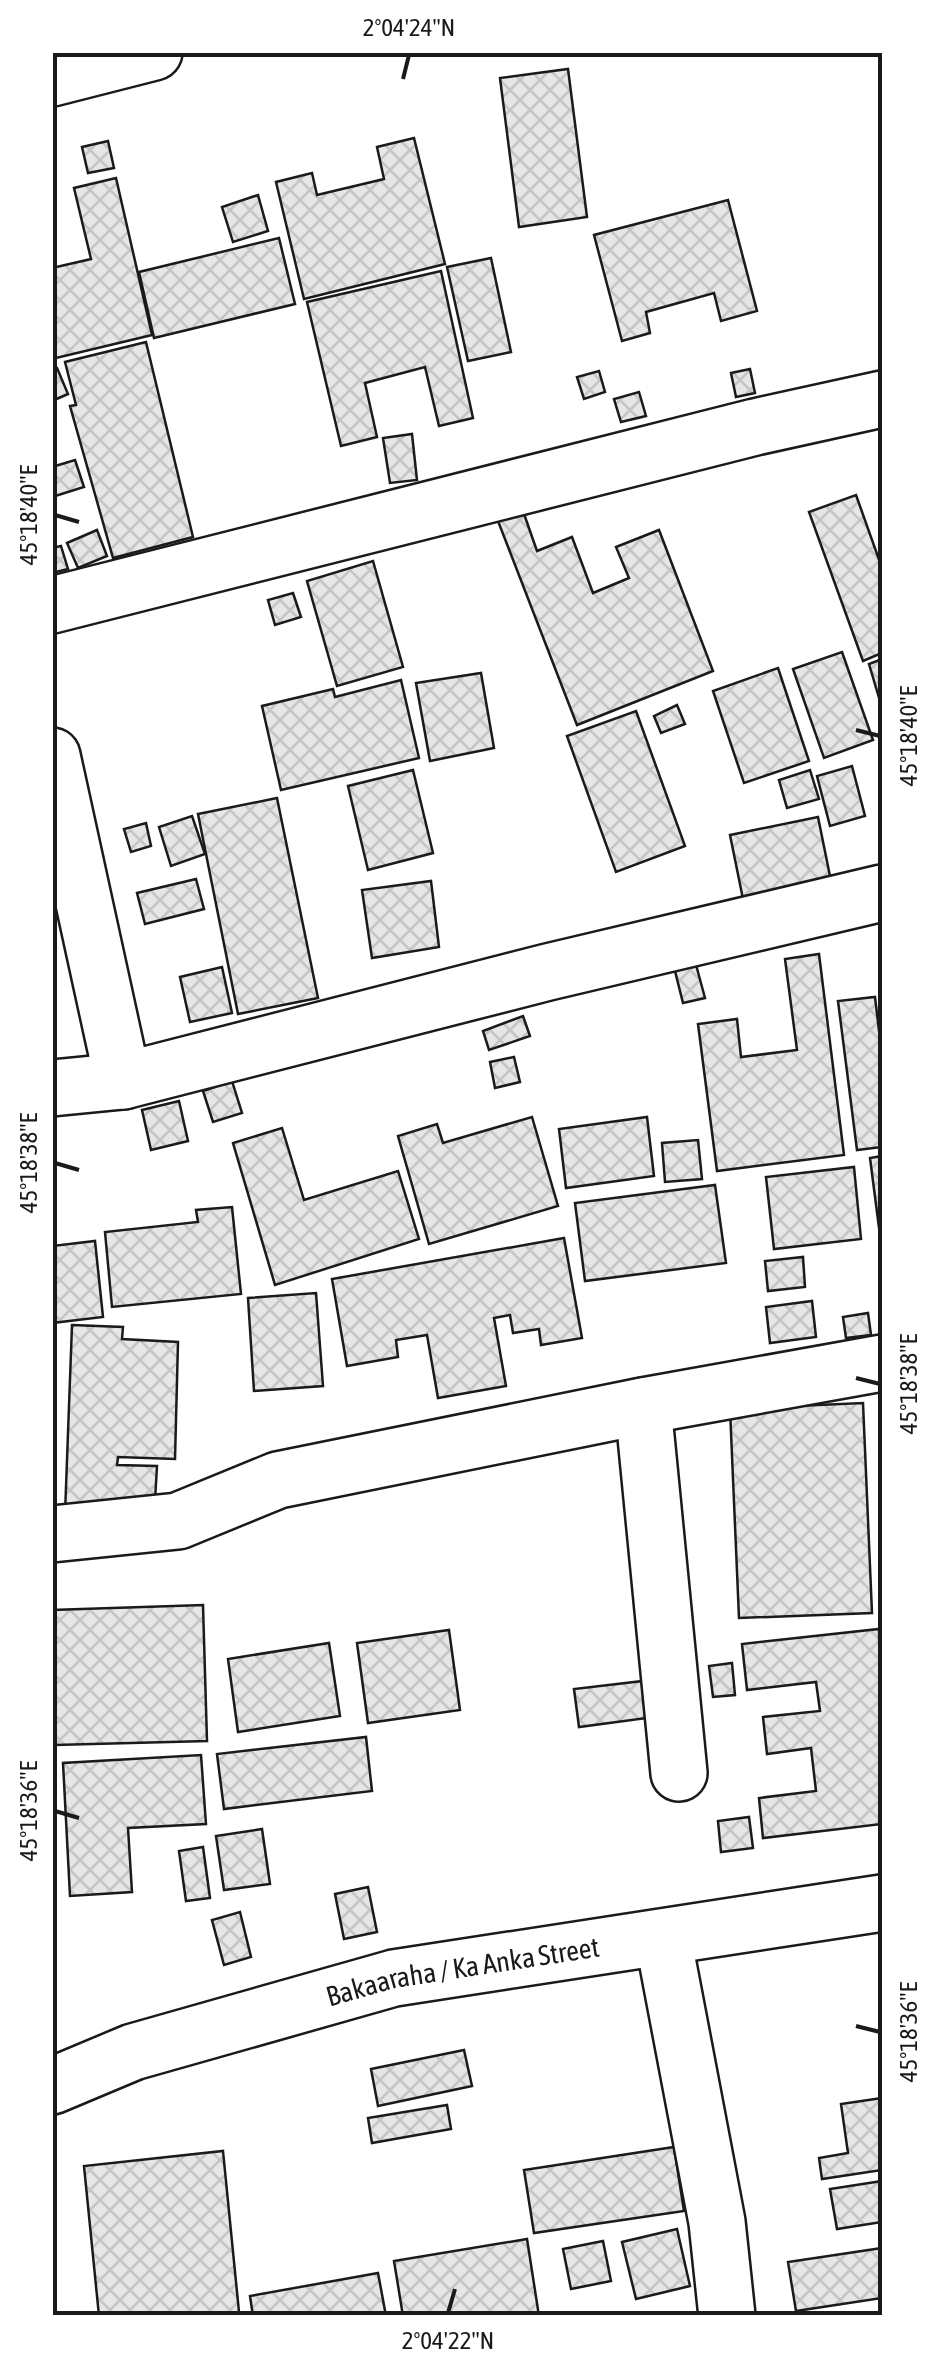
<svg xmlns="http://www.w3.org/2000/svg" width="935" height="2368" viewBox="0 0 935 2368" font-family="'Asap Condensed',sans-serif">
  <defs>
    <pattern id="building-cross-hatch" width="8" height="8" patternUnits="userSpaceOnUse" patternTransform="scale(2.5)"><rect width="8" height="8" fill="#e6e6e6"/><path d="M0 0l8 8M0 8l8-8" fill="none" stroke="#c5c5c5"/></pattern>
  </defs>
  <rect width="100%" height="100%" fill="#fff"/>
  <g fill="url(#building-cross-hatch)" stroke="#1a1a1a" stroke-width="2.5">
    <polygon points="568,69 587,217 519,227 500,78"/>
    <polygon points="414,138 445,264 304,299 276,182 312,173 317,195 384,179 377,147"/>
    <polygon points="108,141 114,168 88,173 82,147"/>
    <polygon points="116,178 152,335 52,359 52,268 91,259 74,188"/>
    <polygon points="258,195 268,231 233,242 222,207"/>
    <polygon points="728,200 757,311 721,321 714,293 646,312 650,333 622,341 594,235"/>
    <polygon points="279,238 295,304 154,338 139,272"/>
    <polygon points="491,258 511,352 468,361 447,267"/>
    <polygon points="441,271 473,418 439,426 425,367 365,383 377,437 341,446 307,302"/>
    <polygon points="146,342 193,537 113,558 70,406 76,405 65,362"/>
    <polygon points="57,368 68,394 52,401 52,370"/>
    <polygon points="750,369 755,393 736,397 731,373"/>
    <polygon points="599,371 605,392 584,399 577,377"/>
    <polygon points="639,392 646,416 621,422 614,399"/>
    <polygon points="412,434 417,480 390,483 383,438"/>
    <polygon points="75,460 84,487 52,497 52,467"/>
    <polygon points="856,495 882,568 882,653 863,661 809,512"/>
    <polygon points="523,511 537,551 572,537 593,593 629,578 616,547 659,530 713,671 577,725 498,521"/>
    <polygon points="97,530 107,556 78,568 67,543"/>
    <polygon points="61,546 68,569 52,573 52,548"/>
    <polygon points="373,561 403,667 337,686 307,581"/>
    <polygon points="293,593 301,617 275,625 268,600"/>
    <polygon points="842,652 873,740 824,758 793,669"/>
    <polygon points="882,659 882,708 869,664"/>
    <polygon points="778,668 809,761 744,783 713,691"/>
    <polygon points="481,673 494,748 430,761 416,683"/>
    <polygon points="401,680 419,758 281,790 262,706 333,689 335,697"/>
    <polygon points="677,705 685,724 661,733 654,716"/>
    <polygon points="636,711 685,846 616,872 567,736"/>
    <polygon points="852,766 865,816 830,826 817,776"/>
    <polygon points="413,770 433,853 368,870 348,786"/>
    <polygon points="810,770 819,799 787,808 779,780"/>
    <polygon points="277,798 318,998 238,1014 198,814"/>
    <polygon points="192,816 205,854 171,866 159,827"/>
    <polygon points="818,817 831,881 743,899 730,835"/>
    <polygon points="146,823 151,846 131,852 124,829"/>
    <polygon points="196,879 204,909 145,924 137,893"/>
    <polygon points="431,881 439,947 372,958 362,890"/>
    <polygon points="819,954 844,1155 717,1171 698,1024 737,1019 741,1057 797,1050 785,959"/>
    <polygon points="695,961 705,998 683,1003 674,967"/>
    <polygon points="222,967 232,1013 190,1022 180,977"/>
    <polygon points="875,997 882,1056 882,1147 857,1150 838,1001"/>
    <polygon points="523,1016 530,1036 489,1050 483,1031"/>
    <polygon points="514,1057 520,1082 495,1088 490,1062"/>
    <polygon points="232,1081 242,1113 213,1122 203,1091"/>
    <polygon points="179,1101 188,1141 151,1150 142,1110"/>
    <polygon points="532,1117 558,1206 429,1244 398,1136 437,1124 443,1143"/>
    <polygon points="647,1117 654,1176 566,1188 559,1129"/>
    <polygon points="282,1128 304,1200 398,1171 419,1239 275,1285 233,1143"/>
    <polygon points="698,1140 702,1179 665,1182 662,1143"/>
    <polygon points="882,1156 882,1251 870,1158"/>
    <polygon points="854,1167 861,1239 774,1249 766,1177"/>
    <polygon points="715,1185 726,1263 585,1281 575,1203"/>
    <polygon points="232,1207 241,1294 112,1307 105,1232 198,1222 196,1210"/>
    <polygon points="564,1238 582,1338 541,1345 539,1329 513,1333 510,1315 494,1318 506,1386 438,1398 427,1335 396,1340 398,1357 347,1366 332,1279"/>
    <polygon points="95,1241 103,1317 52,1323 52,1246"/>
    <polygon points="803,1257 805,1287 768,1291 765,1261"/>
    <polygon points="316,1293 323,1386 254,1391 248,1298"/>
    <polygon points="812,1301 816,1337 770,1343 766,1307"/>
    <polygon points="868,1313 871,1335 846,1338 843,1317"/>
    <polygon points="72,1325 123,1327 122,1339 178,1342 175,1459 118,1457 117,1465 157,1466 154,1518 65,1514"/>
    <polygon points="863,1403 872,1613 739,1618 730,1409"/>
    <polygon points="203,1605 207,1741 55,1745 52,1610"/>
    <polygon points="879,1629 882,1824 763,1838 759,1798 816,1791 811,1748 767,1754 763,1717 820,1711 816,1682 747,1690 742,1644"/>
    <polygon points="449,1630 460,1710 368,1723 357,1643"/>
    <polygon points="329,1643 340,1716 238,1732 228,1659"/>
    <polygon points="732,1663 735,1695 713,1697 709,1666"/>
    <polygon points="643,1681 647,1718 579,1727 574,1689"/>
    <polygon points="366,1737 372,1791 224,1809 217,1754"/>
    <polygon points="201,1755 206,1824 128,1828 132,1892 70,1896 63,1763"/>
    <polygon points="749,1817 753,1848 721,1852 718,1821"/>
    <polygon points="262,1829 270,1884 224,1890 216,1836"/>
    <polygon points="203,1847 210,1898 186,1901 179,1851"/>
    <polygon points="368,1887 377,1932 344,1939 335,1894"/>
    <polygon points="240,1912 251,1957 224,1965 212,1920"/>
    <polygon points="464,2050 472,2086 378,2106 371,2069"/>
    <polygon points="882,2098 882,2170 822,2179 819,2158 848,2153 841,2104"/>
    <polygon points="447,2105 451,2129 372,2143 368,2118"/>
    <polygon points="674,2147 684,2211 534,2233 524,2170"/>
    <polygon points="223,2151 239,2312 99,2316 84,2166"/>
    <polygon points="882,2181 882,2222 837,2229 830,2189"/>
    <polygon points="677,2229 690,2286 636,2299 622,2242"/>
    <polygon points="527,2239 539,2316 403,2316 394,2261"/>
    <polygon points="603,2241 611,2281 571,2289 563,2249"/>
    <polygon points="882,2248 882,2298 796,2311 788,2262"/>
    <polygon points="378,2273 386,2316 253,2316 250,2296"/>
  </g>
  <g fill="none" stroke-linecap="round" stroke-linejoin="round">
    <g stroke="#1a1a1a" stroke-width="60">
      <g id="minor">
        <polyline points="52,78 154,52"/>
        <polyline points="52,605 755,427 882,399"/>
        <polyline points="52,756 123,1081"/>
        <polyline points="52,1088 123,1081 548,972 882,893"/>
        <polyline points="643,1406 679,1773"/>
        <polyline points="52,1534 178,1521 278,1480 643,1406 882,1363"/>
        <polyline points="663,1938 717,2222 727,2316"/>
      </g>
    </g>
    <g stroke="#1a1a1a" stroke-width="60">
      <g id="tertiary">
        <path id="s1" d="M52,2086L133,2052L394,1978L882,1903"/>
      </g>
    </g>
    <use href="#minor" stroke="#fff" stroke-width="55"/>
    <use href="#tertiary" stroke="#fff" stroke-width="55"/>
  </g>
  <path fill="none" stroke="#1a1a1a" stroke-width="4" d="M403,79L409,55M55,515L79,522M856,730L880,736M55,1163L79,1170M856,1378L880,1384M55,1811L79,1818M856,2026L880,2032M448,2313L455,2289"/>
  <g text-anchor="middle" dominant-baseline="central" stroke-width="8" stroke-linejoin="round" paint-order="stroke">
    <g font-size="28" fill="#1a1a1a" stroke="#fff">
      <text stroke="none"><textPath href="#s1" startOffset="428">Bakaaraha / Ka Anka Street</textPath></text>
    </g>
  </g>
  <rect width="935" height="2368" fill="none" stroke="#ffffff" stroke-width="110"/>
  <rect x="55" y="55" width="825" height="2258" fill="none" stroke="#1a1a1a" stroke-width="4"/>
  <g font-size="25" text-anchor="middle" fill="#1a1a1a">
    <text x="409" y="36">2°04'24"N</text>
    <text transform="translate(28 515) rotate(-90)" y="9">45°18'40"E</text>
    <text transform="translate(908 736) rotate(-90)" y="9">45°18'40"E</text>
    <text transform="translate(28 1163) rotate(-90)" y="9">45°18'38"E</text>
    <text transform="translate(908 1384) rotate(-90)" y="9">45°18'38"E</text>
    <text transform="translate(28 1811) rotate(-90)" y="9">45°18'36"E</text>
    <text transform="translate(908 2032) rotate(-90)" y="9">45°18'36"E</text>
    <text x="448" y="2349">2°04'22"N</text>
  </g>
</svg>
